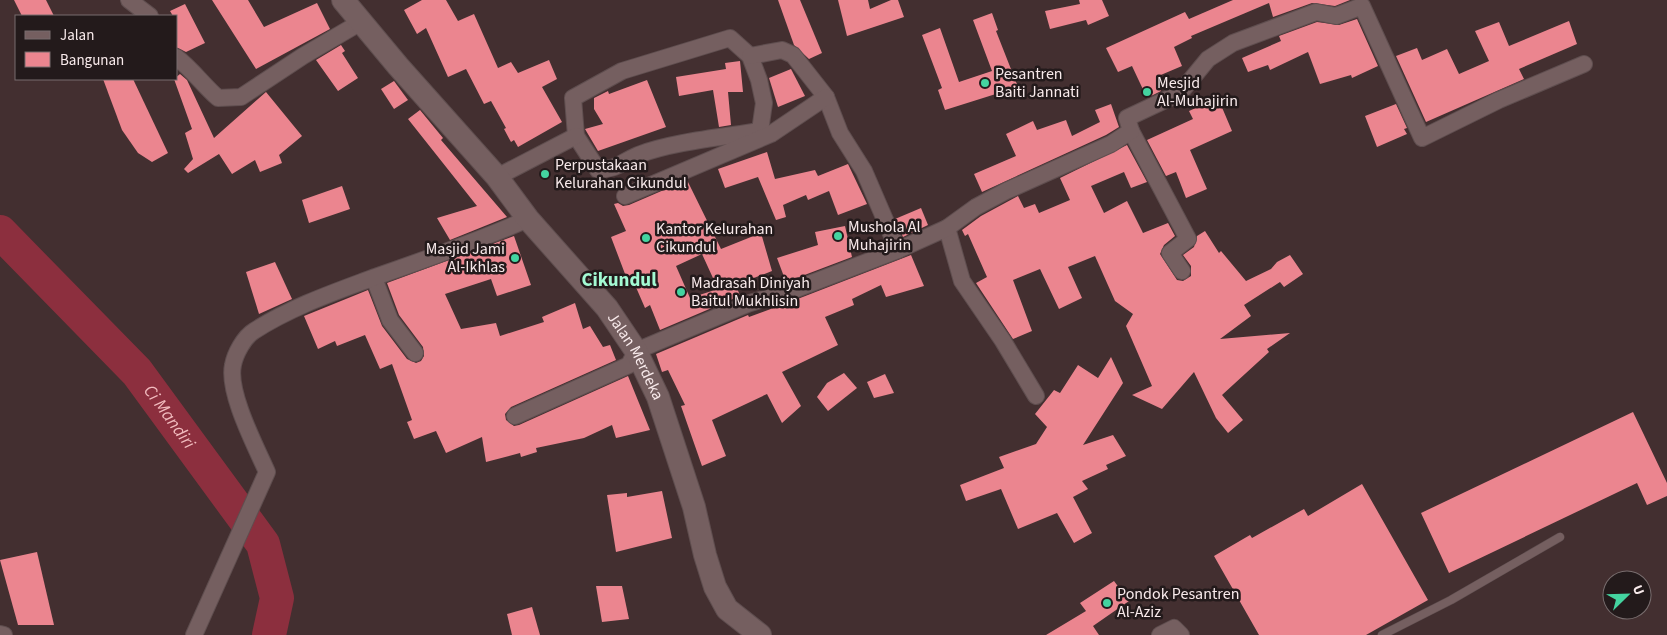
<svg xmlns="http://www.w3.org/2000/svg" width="1667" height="635" viewBox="0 0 1667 635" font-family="'Source Sans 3',sans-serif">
  <rect width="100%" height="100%" fill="#432f30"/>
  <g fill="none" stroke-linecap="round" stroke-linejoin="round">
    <path stroke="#8c2f3e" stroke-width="34" id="s1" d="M0,232L137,372L263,544L277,598L269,635"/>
  </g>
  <g fill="#eb858f" fill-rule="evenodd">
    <polygon points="14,0 46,0 54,16 22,16"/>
    <polygon points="212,0 248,0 264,27 317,3 330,29 256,69"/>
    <polygon points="422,0 446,0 458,21 474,14 498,68 511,62 518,73 549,60 557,79 542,87 562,122 518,147 514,140 511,142 504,129 506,128 491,101 484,104 466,69 448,77 426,28 417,34 404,10"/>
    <polygon points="778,0 800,0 822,53 809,59 794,45"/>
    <polygon points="838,0 868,0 870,9 891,0 898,0 904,17 847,36"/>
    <polygon points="1079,0 1102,0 1109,16 1088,25 1086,20 1050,29 1045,11 1080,4"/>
    <polygon points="1233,0 1350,0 1335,6 1312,3 1273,17 1269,3 1191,36 1192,38 1174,47 1182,66 1156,77 1161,91 1147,98 1132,66 1118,72 1106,48 1185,12 1189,19"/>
    <polygon points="185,4 205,43 186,52 176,47 176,16 173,16 170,11"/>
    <polygon points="992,13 998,30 996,31 1018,87 945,110 938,90 942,88 922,35 940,28 959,82 992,71 973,20"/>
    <polygon points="1357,19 1378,66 1352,78 1351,75 1320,84 1308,52 1270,70 1268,65 1248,72 1242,58 1281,41 1279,36 1317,22 1339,25"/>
    <polygon points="1569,21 1577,44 1519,69 1524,79 1426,122 1396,56 1417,48 1422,60 1447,49 1459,74 1489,61 1475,31 1499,22 1509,46"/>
    <polygon points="341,45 345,51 342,53 358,78 338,91 316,60"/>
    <polygon points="740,61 743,92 728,92 731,125 719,127 713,90 679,96 676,77 726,69 725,63"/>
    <polygon points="791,69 805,96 778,107 769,78"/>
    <polygon points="180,74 187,80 214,138 266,92 302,136 279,155 282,163 260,172 255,160 232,174 219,154 188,173 184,169 193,159 185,133 192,129 174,79"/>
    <polygon points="103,79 133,79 168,153 152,162 138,153 122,130"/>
    <polygon points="647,80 666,127 598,151 585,129 603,124 594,109 594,98 608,91 609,94"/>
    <polygon points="394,81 408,100 394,109 381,89"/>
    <polygon points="1218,98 1232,131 1190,150 1207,189 1186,198 1176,172 1166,176 1147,140 1193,119 1189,111"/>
    <polygon points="1111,104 1119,127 1106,135 982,192 974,174 1016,156 1006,134 1033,121 1037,130 1066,120 1072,136 1100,122 1095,110"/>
    <polygon points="1396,104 1407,128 1404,129 1407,134 1377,147 1365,116"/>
    <polygon points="420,110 443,138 441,140 507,217 450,240 437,218 477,206 408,119"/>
    <polygon points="1127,145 1147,182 1131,188 1124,172 1091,186 1104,213 1127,201 1143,233 1168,223 1175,236 1164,245 1160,254 1177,280 1183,281 1191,276 1191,266 1183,255 1194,247 1197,236 1205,231 1219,253 1221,251 1246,281 1271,269 1277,262 1290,255 1303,274 1284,287 1280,282 1244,305 1251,316 1220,339 1290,333 1267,349 1269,352 1222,395 1243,420 1228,433 1216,418 1194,372 1162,409 1132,395 1152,386 1126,326 1133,314 1115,301 1095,256 1068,267 1082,298 1059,309 1040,269 1013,280 1032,331 1013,339 976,283 987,277 968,234 965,236 962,230 981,216 1018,196 1024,208 1035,204 1039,213 1070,200 1060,178"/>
    <polygon points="767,152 775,179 815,170 818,176 848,164 867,204 838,215 829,191 808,200 806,195 783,205 786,217 776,220 758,177 725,188 718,169"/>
    <path d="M687,180L721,249L761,233L772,271L736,285L740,296L660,330L650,305L645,308L635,285L630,287L611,237L626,231L614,204L618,203L623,206L629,205ZM702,254L718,289L690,298L676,266Z"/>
    <polygon points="342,186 350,209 309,223 302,200"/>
    <polygon points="921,208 928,225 903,237 895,219"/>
    <polygon points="845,226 852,257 786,282 777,258 818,245 815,232"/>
    <polygon points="514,236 531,285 497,296 491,279 445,294 461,329 496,323 500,336 544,322 542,317 575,303 583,329 590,326 603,347 610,345 616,360 511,407 505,414 506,420 514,426 519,425 628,376 650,430 616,438 612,425 584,438 536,448 537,452 521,457 520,453 486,462 482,437 446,453 436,431 414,439 407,422 412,420 392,364 380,369 365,335 337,346 335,341 318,349 304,316 368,290 382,326 407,359 416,363 421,361 424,356 423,347 399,315 387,283"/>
    <polygon points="911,255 924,286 886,297 881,285 852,299 854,305 825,317 838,345 782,372 801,406 782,423 767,394 712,420 726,456 702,466 681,406 685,405 668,370 662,372 656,354 748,315 749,317 795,300"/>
    <polygon points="275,262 292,299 259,314 246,272"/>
    <polygon points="1111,357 1123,383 1083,445 1113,435 1126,456 1106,465 1108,469 1082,481 1088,489 1073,497 1092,533 1074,543 1057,513 1018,529 1001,489 966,501 960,485 1004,468 999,457 1036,444 1047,427 1035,414 1054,390 1060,393 1078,365 1098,378"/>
    <polygon points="844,373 857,388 828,411 817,397 827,383"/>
    <polygon points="885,374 894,393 874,398 867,382"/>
    <polygon points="1633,412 1667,483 1667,496 1647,505 1637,483 1449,573 1421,513"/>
    <polygon points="1362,484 1428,600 1366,635 1259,635 1214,556 1250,535 1252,538 1304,509 1308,516"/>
    <polygon points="662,491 672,538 616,552 607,495 627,493 627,497"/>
    <polygon points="37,552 54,625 18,625 0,560"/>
    <polygon points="1114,581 1129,601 1093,626 1099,635 1046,635 1086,611 1080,603"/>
    <polygon points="596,586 622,586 629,619 602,622"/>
    <polygon points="532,607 540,635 512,635 507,614"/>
  </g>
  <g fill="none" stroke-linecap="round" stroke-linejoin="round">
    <g stroke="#5f4e4f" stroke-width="9">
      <polyline id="lane" points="1382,635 1451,600 1560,537"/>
    </g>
    <g stroke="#5f4e4f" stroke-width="18">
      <g id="street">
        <polyline points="129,0 150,16"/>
        <path d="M730,38L750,56L759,80L764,103L760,131C724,137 671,142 638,155C619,163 621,168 598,170L576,136L573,98L622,71Z"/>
        <polyline points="750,56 782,50 793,55 826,97 840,133 864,171 898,250"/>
        <path d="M176,57C192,69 203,85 218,98L241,97L303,56L361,22"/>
        <polyline points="1131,131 1188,239 1170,253 1182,271"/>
        <polyline points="497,177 576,136"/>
        <polyline points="625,196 771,134 826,97"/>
        <polyline points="947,228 962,281 1003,341 1036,396"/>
        <polyline points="374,278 390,320 415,353"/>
        <polyline points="515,416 629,365 636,351 750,303 791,291 898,250 947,228 976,207 1006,191 1111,144 1131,131 1127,118 1180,93 1208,59 1233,43 1316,12 1336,16 1362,6 1422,138 1499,100 1584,64"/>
        <polyline points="0,634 4,635"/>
        <path d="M194,635L267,472C256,447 227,392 233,365C235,354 244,337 254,331C291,307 335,292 375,277C427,259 478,241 528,219"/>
        <polyline points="1160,635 1174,628 1181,635"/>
      </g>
    </g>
    <g stroke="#5f4e4f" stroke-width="24">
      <g id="secondary">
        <path id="s2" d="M343,0L398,66L497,177L528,219L607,308L636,351L658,397L694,507L705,555L715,587L727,609L760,635"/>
      </g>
    </g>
    <use href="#lane" stroke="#755f60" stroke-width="8"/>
    <use href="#street" stroke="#755f60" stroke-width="16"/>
    <use href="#secondary" stroke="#755f60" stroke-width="22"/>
  </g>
  <g fill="#44d4a0" stroke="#231a1b" stroke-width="2">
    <circle cx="985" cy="83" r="5"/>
    <circle cx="1147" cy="92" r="5"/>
    <circle cx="545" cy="174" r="5"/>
    <circle cx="838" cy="236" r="5"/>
    <circle cx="646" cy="238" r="5"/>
    <circle cx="515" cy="258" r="5"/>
    <circle cx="681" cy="292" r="5"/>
    <circle cx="1107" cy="603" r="5"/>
  </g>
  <g text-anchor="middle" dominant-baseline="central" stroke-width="5" stroke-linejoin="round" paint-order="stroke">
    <g font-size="16" fill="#f8eaeb" stroke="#231a1b" text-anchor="start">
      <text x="995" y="74">Pesantren<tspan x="995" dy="18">Baiti Jannati</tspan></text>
      <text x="1157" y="83">Mesjid<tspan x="1157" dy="18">Al-Muhajirin</tspan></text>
      <text x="555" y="165">Perpustakaan<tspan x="555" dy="18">Kelurahan Cikundul</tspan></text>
      <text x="848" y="227">Mushola Al<tspan x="848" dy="18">Muhajirin</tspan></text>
      <text x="656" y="229">Kantor Kelurahan<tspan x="656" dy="18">Cikundul</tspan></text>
      <text x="505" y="249" text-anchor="end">Masjid Jami<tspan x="505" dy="18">Al-Ikhlas</tspan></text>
      <text x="691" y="283">Madrasah Diniyah<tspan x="691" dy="18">Baitul Mukhlisin</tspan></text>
      <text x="1117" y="594">Pondok Pesantren<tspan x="1117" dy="18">Al-Aziz</tspan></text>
    </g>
    <g font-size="16" fill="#f8eaeb" stroke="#231a1b">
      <text stroke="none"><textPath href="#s2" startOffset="462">Jalan Merdeka</textPath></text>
    </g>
    <g font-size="18" font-style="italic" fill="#f1bbbe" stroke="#231a1b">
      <text stroke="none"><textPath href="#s1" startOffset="251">Ci Mandiri</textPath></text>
    </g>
    <g font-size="19" font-weight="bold" fill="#a3fad3" stroke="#231a1b">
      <text x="619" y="280">Cikundul</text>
    </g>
  </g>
  <rect x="15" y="15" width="162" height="65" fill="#231a1b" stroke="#786d6e"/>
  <rect x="25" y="31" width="25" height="8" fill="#755f60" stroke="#786d6e"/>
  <text x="60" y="40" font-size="15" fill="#f8eaeb">Jalan</text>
  <rect x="25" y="52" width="25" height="15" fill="#eb858f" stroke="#786d6e"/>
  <text x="60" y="65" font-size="15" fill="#f8eaeb">Bangunan</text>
  <g transform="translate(1627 595) rotate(67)"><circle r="24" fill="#231a1b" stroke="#786d6e"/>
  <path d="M0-4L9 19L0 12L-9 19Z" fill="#44d4a0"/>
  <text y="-8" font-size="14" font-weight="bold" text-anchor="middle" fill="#f8eaeb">U</text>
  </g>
</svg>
